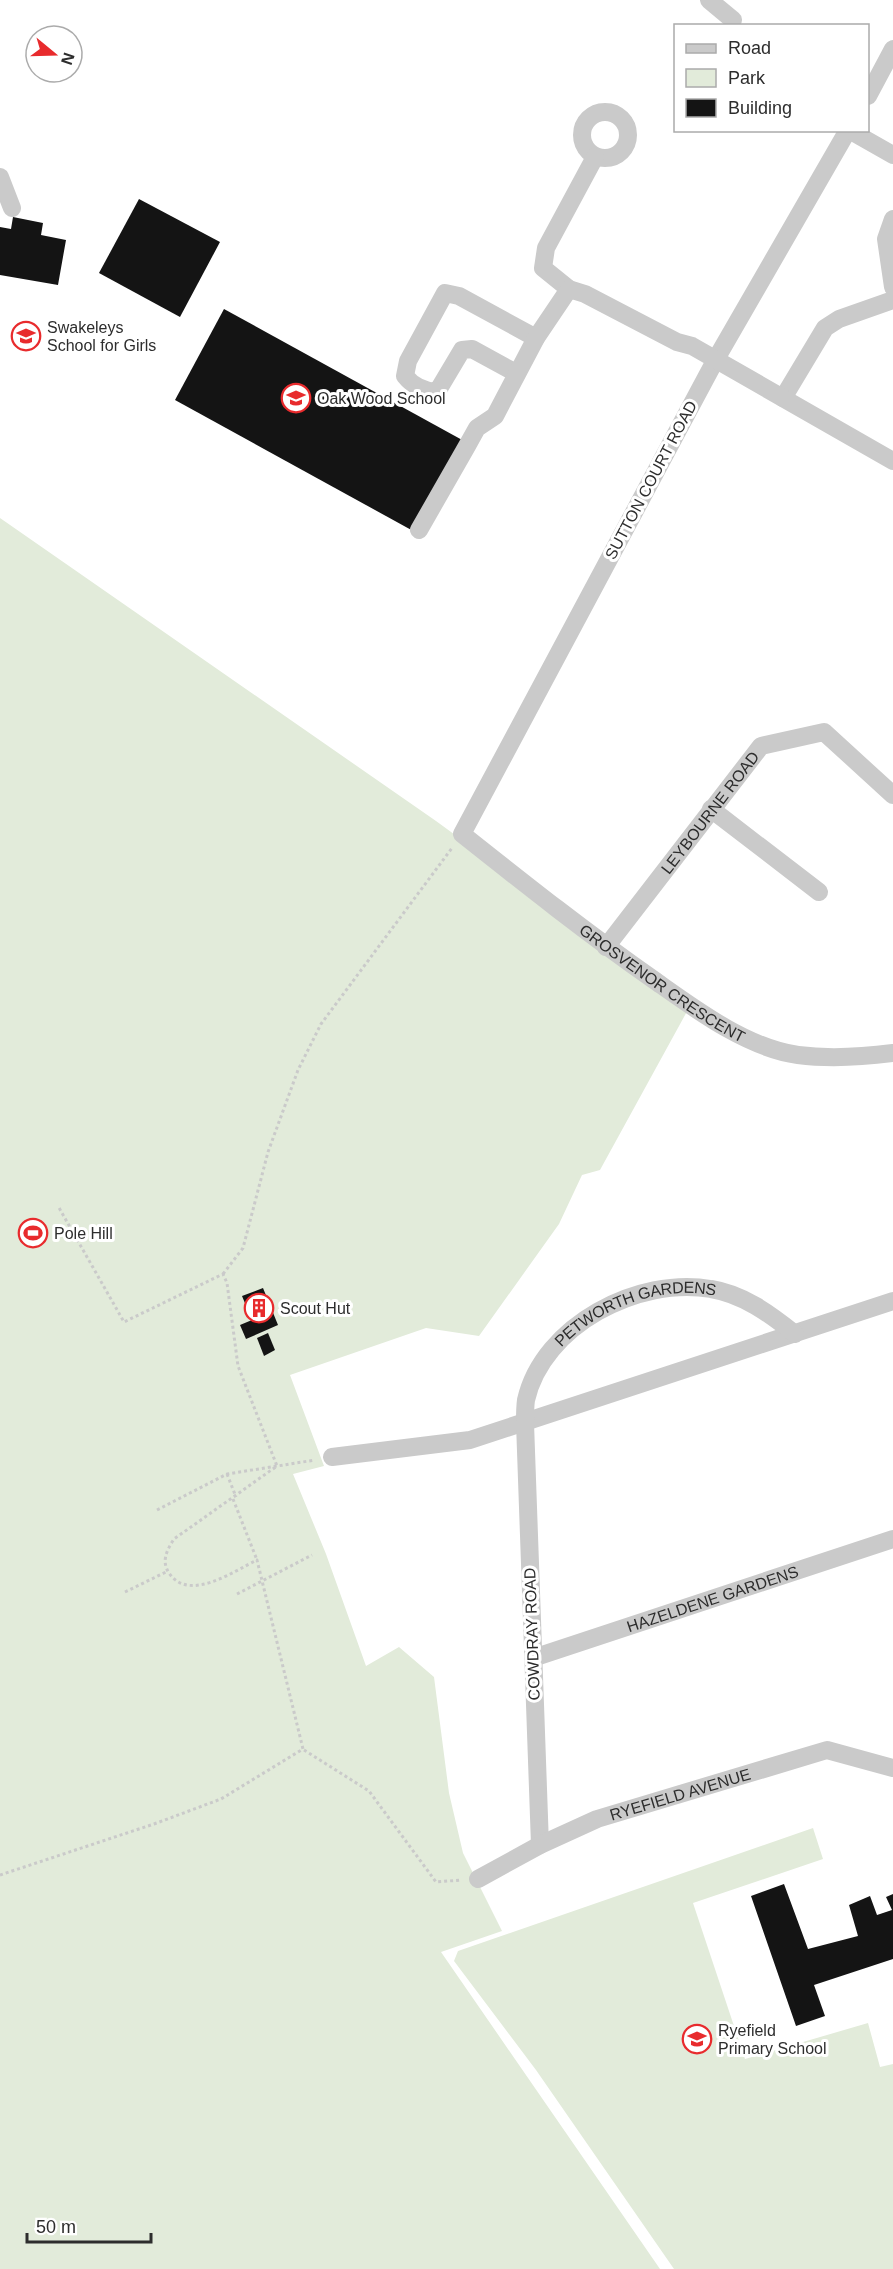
<svg xmlns="http://www.w3.org/2000/svg" width="893" height="2269" viewBox="0 0 893 2269" font-family="Helvetica,sans-serif">
  <rect width="100%" height="100%" fill="#fff"/>
  <g fill="#e2ebda">
    <polygon points="0,518 436,821 690,1006 600,1170 582,1175 559,1224 479,1336 426,1328 290,1375 324,1466 293,1474 326,1554 366,1666 399,1647 434,1677 449,1793 463,1853 502,1931 441,1952 660,2269 0,2269"/>
    <polygon points="813,1828 823,1859 693,1903 745,2059 868,2023 880,2067 893,2064 893,2269 674,2269 536,2070 454,1961 458,1951"/>
  </g>
  <g fill="#141414">
    <polygon points="139,199 220,242 180,317 99,273"/>
    <polygon points="13,217 43,223 41,235 66,240 58,285 0,275 0,227 11,229"/>
    <polygon points="224,309 464,441 415,532 175,400"/>
    <polygon points="263,1288 278,1325 246,1339 240,1325 252,1320 242,1296"/>
    <polygon points="268,1333 275,1350 264,1356 257,1338"/>
    <polygon points="784,1884 808,1949 858,1936 849,1905 870,1896 877,1915 892,1910 886,1897 893,1894 893,1959 814,1985 825,2016 796,2026 751,1896"/>
  </g>
  <g fill="none" stroke-linecap="round" stroke-linejoin="round">
    <g stroke="#cacaca" stroke-width="3" stroke-dasharray="3 3" stroke-linecap="butt">
      <polyline points="223,1274 243,1248 268,1152 298,1070 321,1024 452,848"/>
      <polyline points="227,1474 236,1497"/>
      <polyline points="233,1499 257,1560"/>
      <polyline points="157,1510 227,1474 315,1460"/>
      <polyline points="125,1592 168,1571"/>
      <polyline points="237,1594 312,1555"/>
      <polyline points="304,1750 369,1791 436,1882 461,1880"/>
      <path d="M0,1875L154,1824L221,1799L303,1749L257,1560C234,1571 189,1603 169,1573C161,1561 167,1550 174,1539L277,1466L238,1366L227,1283L223,1274L124,1322L58,1206"/>
    </g>
    <g stroke="#cacaca" stroke-width="18">
      <polyline points="709,0 733,20"/>
      <polyline points="868,96 893,49"/>
      <circle cx="605" cy="135" r="23"/>
      <path id="s1" d="M848,130L716,359L462,834C525,884 588,934 654,980C695,1009 747,1048 798,1055C829,1059 862,1057 893,1053"/>
      <polyline points="849,130 893,155"/>
      <polyline points="0,177 12,208"/>
      <polyline points="893,219 886,239 893,287"/>
      <polyline points="569,289 543,268 546,248 595,157"/>
      <path d="M516,373L472,349L462,350L437,392C424,391 413,386 405,376L408,361L445,293L459,296L536,338"/>
      <polyline points="783,398 825,328 839,319 893,300"/>
      <polyline points="419,530 467,446 477,428 495,416 536,338 569,289 585,294 677,342 692,346 893,461"/>
      <polyline points="711,809 819,892"/>
      <path id="s2" d="M606,947L761,746L824,732L893,795"/>
      <polyline points="332,1457 470,1440 893,1301"/>
      <path id="s3" d="M533,1658L893,1539"/>
      <path id="s4" d="M540,1845L525,1423C525,1416 525,1407 526,1400C543,1325 639,1276 711,1289C743,1294 770,1314 795,1334"/>
      <path id="s5" d="M478,1879L540,1845L597,1819L827,1750L893,1768"/>
    </g>
  </g>
  <defs>
    <g id="school-ring" transform="scale(1.5)"><circle r="9.5" fill="#fff" stroke="#e82b2d" stroke-width="1.5"/><path d="M0-5L7-2L0 1L-7-2ZM-4 1L0 2.5L4 1V4Q0 6-4 4Z" fill="#e82b2d"/></g>
    <g id="stadium-ring" transform="scale(1.5)"><circle r="9.5" fill="#fff" stroke="#e82b2d" stroke-width="1.5"/><path d="M0-5a6.5 5 0 1 0 0 10a6.5 5 0 1 0 0-10ZM-3.5-1.8h7v3.6h-7Z" fill="#e82b2d"/></g>
    <g id="building-ring" transform="scale(1.5)"><circle r="9.5" fill="#fff" stroke="#e82b2d" stroke-width="1.5"/><path d="M-4-6H4V6H1V3H-1V6H-4ZM-2.5-4.3h1.7v1.8h-1.7ZM.8-4.3h1.7v1.8H.8ZM-2.5-1h1.7V.8h-1.7ZM.8-1h1.7V.8H.8Z" fill="#e82b2d"/></g>
  </defs>
  <g fill-rule="evenodd">
    <use href="#school-ring" x="26" y="336"/>
    <use href="#school-ring" x="296" y="398"/>
    <use href="#stadium-ring" x="33" y="1233"/>
    <use href="#building-ring" x="259" y="1308"/>
    <use href="#school-ring" x="697" y="2039"/>
  </g>
  <g text-anchor="middle" dominant-baseline="central" stroke-width="6" stroke-linejoin="round" paint-order="stroke">
    <g font-size="16" fill="#2d2d2d" stroke="#fff" text-anchor="start">
      <text x="47" y="327">Swakeleys<tspan x="47" dy="18">School for Girls</tspan></text>
      <text x="317" y="398">Oak Wood School</text>
      <text x="54" y="1233">Pole Hill</text>
      <text x="280" y="1308">Scout Hut</text>
      <text x="718" y="2030">Ryefield<tspan x="718" dy="18">Primary School</tspan></text>
    </g>
    <g font-size="16" fill="#2d2d2d" stroke="#fff">
      <text transform="translate(651 480) rotate(-62)">SUTTON COURT ROAD</text>
      <text stroke="none"><textPath href="#s2" startOffset="170">LEYBOURNE ROAD</textPath></text>
      <text stroke="none"><textPath href="#s1" startOffset="1053">GROSVENOR CRESCENT</textPath></text>
      <text stroke="none"><textPath href="#s4" startOffset="598">PETWORTH GARDENS</textPath></text>
      <text stroke="none"><textPath href="#s3" startOffset="189">HAZELDENE GARDENS</textPath></text>
      <text transform="translate(532 1634) rotate(-92)">COWDRAY ROAD</text>
      <text stroke="none"><textPath href="#s5" startOffset="220">RYEFIELD AVENUE</textPath></text>
    </g>
  </g>
  <rect x="674" y="24" width="195" height="108" fill="#ffffff" stroke="#ababab" stroke-width="1.5"/>
  <rect x="686" y="44" width="30" height="9" fill="#cacaca" stroke="#ababab" stroke-width="1.5"/>
  <text x="728" y="54" font-size="18" fill="#2d2d2d">Road</text>
  <rect x="686" y="69" width="30" height="18" fill="#e2ebda" stroke="#ababab" stroke-width="1.5"/>
  <text x="728" y="84" font-size="18" fill="#2d2d2d">Park</text>
  <rect x="686" y="99" width="30" height="18" fill="#141414" stroke="#ababab" stroke-width="1.5"/>
  <text x="728" y="114" font-size="18" fill="#2d2d2d">Building</text>
  <g transform="translate(54 54) rotate(109)"><circle r="28" fill="#ffffff" stroke="#ababab" stroke-width="1.5"/>
  <path d="M0-4.5L10 22L0 15L-10 22Z" fill="#e82b2d"/>
  <text y="-9" font-size="16" font-weight="bold" text-anchor="middle" fill="#2d2d2d">N</text>
  </g>
  <path d="M27 2233v9h124v-9" fill="none" stroke="#2d2d2d" stroke-width="3"/>
  <text x="36" y="2233" font-size="18" fill="#2d2d2d" stroke="#ffffff" stroke-width="4.5" paint-order="stroke">50 m</text>
</svg>
